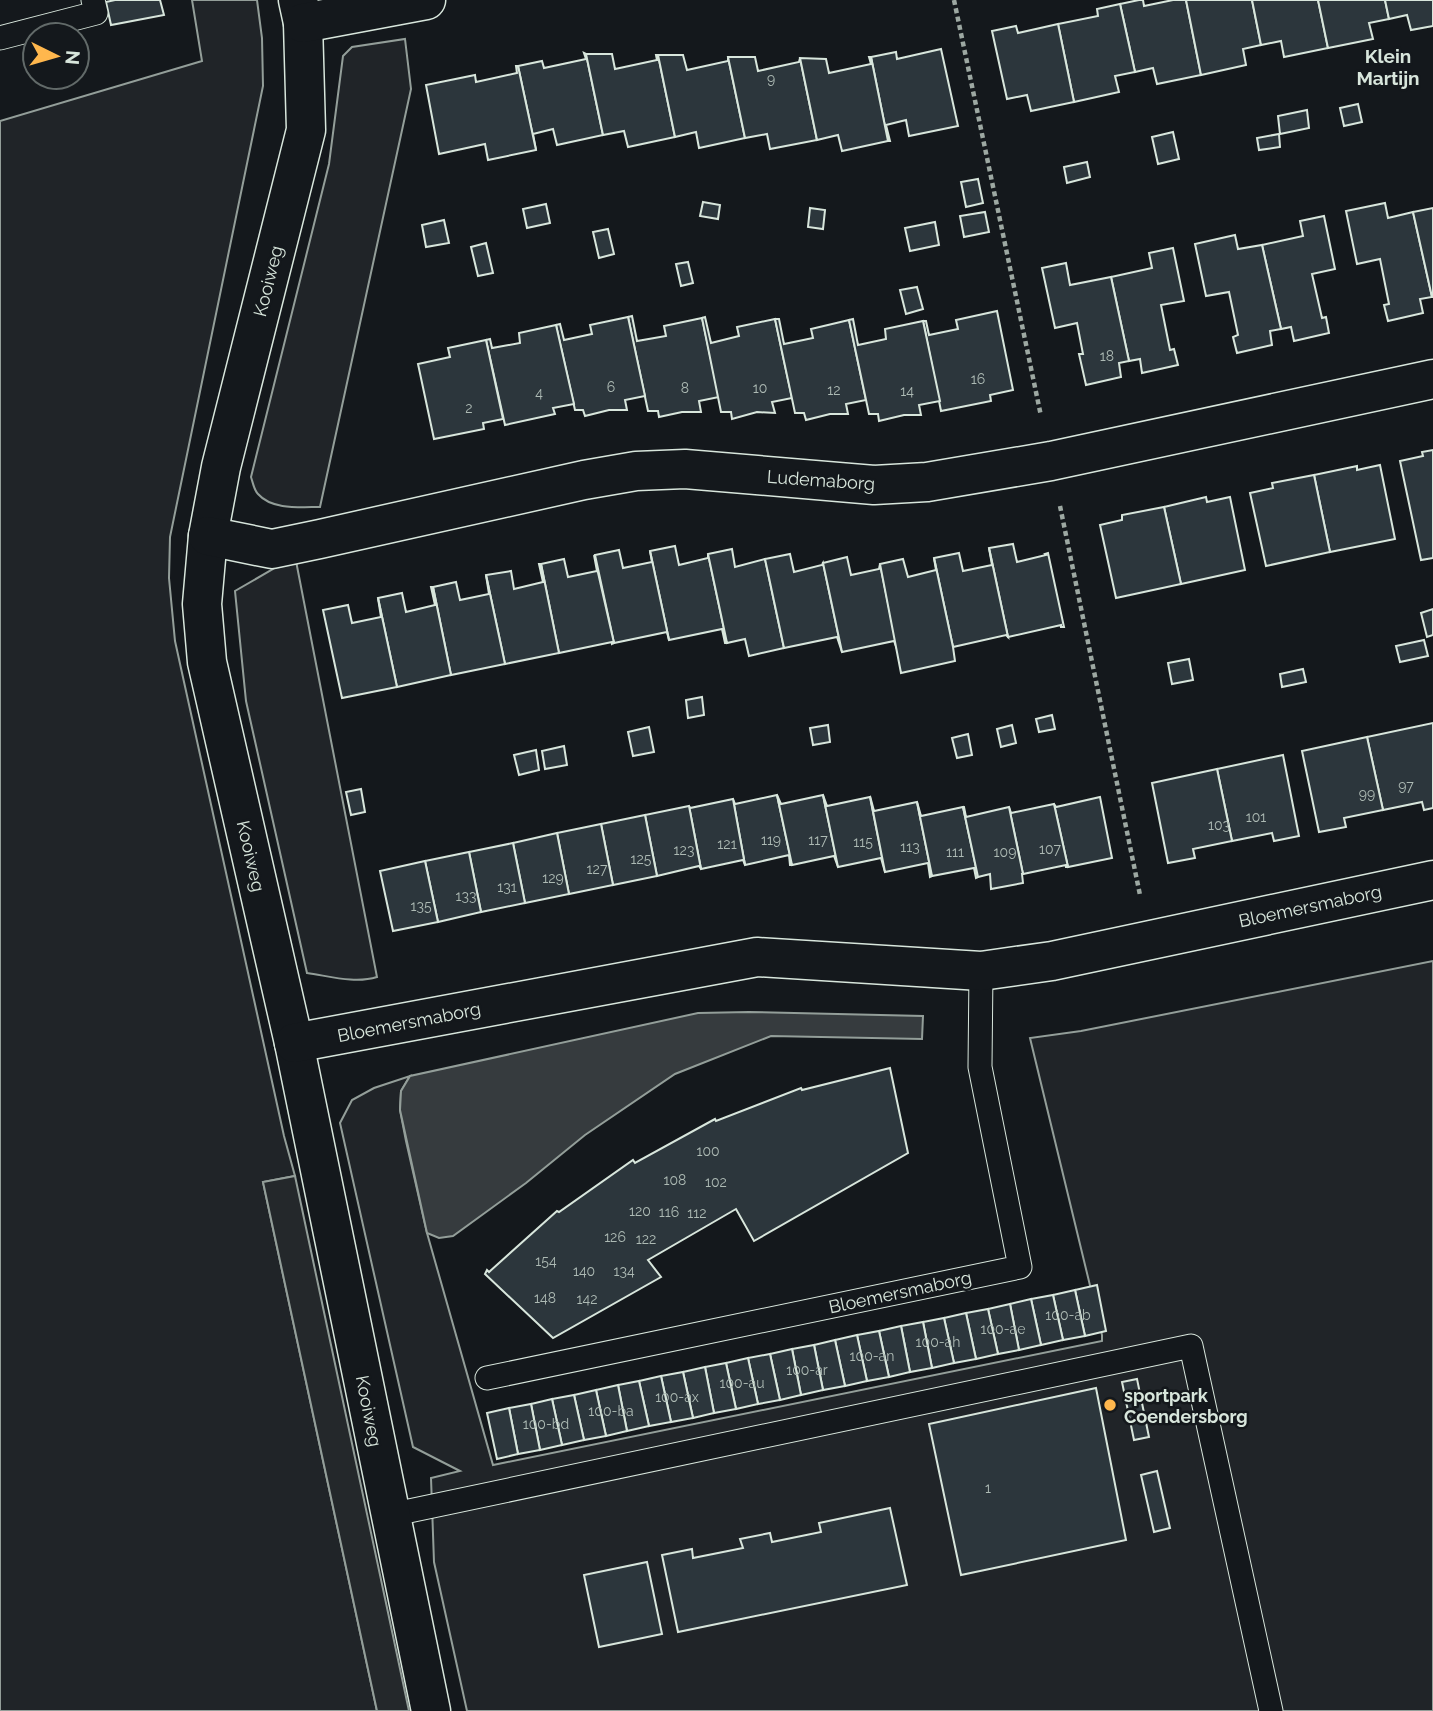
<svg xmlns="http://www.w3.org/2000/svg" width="1433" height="1711" viewBox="0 0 1433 1711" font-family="Raleway,sans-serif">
  <rect width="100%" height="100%" fill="#14181c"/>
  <g fill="#202428" stroke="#939e99" stroke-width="2">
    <polygon points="192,0 257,0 262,38 263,86 170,537 169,578 175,641 284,1136 295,1176 263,1182 377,1711 0,1711 0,121 202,61"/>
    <path d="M405,39L411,89L320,507C300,507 272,510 258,494C254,490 253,483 251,477L329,164L343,56L352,47Z"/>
    <path d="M296,561L377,977C355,984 329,976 307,973L246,701L235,591L280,565Z"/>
    <polygon points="1433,961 1433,1711 467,1711 434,1562 431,1478 460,1471 413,1447 340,1123 352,1100 374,1088 410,1076 401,1091 400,1110 406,1141 427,1233 493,1465 1102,1341 1102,1335 1030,1038 1081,1031"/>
  </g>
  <polygon fill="#24282b" stroke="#939e99" stroke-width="2" points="295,1176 409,1711 377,1711 263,1182"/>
  <polygon fill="#363b3e" stroke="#939e99" stroke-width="2" points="749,1012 923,1016 922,1039 771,1036 675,1074 585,1135 526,1183 453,1236 439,1238 427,1233 400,1110 401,1091 410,1076 698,1013"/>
  <g fill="#2c363c" stroke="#d8e6dc" stroke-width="2">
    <polygon points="115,0 160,0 164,15 111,25 106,2"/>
    <polygon points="1139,0 1143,0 1144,6 1173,0 1186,0 1201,75 1157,84 1153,68 1135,72 1120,4"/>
    <polygon points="1186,0 1252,0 1261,45 1243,49 1246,65 1201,75"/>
    <polygon points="1252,0 1318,0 1328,48 1284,57 1281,41 1261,45"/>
    <polygon points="1318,0 1385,0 1389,19 1369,23 1373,39 1328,48"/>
    <polygon points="1385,0 1433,0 1433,26 1411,30 1407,15 1389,19"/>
    <polygon points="1120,4 1135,72 1115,76 1119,92 1074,102 1058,24 1098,16 1097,9"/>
    <polygon points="1058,24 1074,102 1031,111 1027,95 1007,99 992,31 1016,26 1018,33"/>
    <polygon points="941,49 958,126 909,136 906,120 886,125 890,141 888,141 871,57 896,52 897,59"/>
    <polygon points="584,53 586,54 603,135 557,145 553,129 533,134 536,150 518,66 542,61 544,68 586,59"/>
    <polygon points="586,54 612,54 615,69 657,60 656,55 658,55 675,137 628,147 624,131 603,135"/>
    <polygon points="658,55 683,55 687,70 728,61 728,57 745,138 699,148 696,132 675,137"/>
    <polygon points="728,57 755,57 758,71 799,62 800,58 817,140 770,149 767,134 745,138"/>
    <polygon points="869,57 871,57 888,141 842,151 838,135 817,140 800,58 826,59 829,73 871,64"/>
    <polygon points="516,66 518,66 536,150 488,160 485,144 439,154 426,85 475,75 476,82 517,73"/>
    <polygon points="1358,104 1362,122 1344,126 1340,108"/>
    <polygon points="1307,110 1309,128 1280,134 1278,116"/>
    <polygon points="1173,132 1179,159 1158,164 1152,137"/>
    <polygon points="1279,134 1280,147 1259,150 1257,138"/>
    <polygon points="1087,162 1090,177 1067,183 1064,167"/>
    <polygon points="978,179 983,203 966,207 961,182"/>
    <polygon points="703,202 720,205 718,219 700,216"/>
    <polygon points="1385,203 1388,218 1413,212 1432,297 1420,299 1423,313 1388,321 1384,305 1389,304 1380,259 1357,264 1346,211"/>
    <polygon points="546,204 550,223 527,228 523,209"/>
    <polygon points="810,208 825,210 823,229 808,227"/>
    <polygon points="1433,208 1433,297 1432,297 1413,212"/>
    <polygon points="985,212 989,232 964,237 960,216"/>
    <polygon points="1324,216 1335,269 1312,274 1322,318 1326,317 1329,333 1294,341 1291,327 1281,329 1262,245 1303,236 1300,221"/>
    <polygon points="444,220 449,243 426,247 422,225"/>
    <polygon points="935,222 939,245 910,251 905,228"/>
    <polygon points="608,229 614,254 599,258 593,232"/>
    <polygon points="1235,235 1238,249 1262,245 1281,329 1270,331 1272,345 1237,353 1233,337 1238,335 1229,292 1206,296 1195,244"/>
    <polygon points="486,243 493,273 478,276 471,247"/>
    <polygon points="1173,248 1184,301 1161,305 1170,350 1174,349 1178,365 1142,373 1140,359 1129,361 1111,277 1152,268 1149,253"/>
    <polygon points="688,262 693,283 681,286 676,264"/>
    <polygon points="1066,263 1070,285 1111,277 1129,361 1119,363 1121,377 1086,385 1079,354 1083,354 1077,323 1055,328 1042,268"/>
    <polygon points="917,287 923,309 906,314 900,290"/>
    <polygon points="997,311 1013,390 990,395 991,401 941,411 923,321 926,321 929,335 958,329 956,320"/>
    <polygon points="632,316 637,341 666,336 664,326 702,318 719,397 699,401 701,412 682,412 659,417 658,411 648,411 628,317"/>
    <polygon points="628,317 645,396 625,400 627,410 609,410 585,416 583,410 575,410 556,325 560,324 564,340 592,334 590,325"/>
    <polygon points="705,317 711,343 739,336 737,327 775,319 792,398 772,402 775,413 757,412 732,419 731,412 721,412 702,318"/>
    <polygon points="775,319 779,319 784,344 813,338 811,329 849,320 866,400 846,404 848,414 830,414 806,420 804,413 795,413"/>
    <polygon points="853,319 858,345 886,339 885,329 923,321 940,401 919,405 921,415 904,415 879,421 878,414 869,414 849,320"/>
    <polygon points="556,325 574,404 553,408 555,414 505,425 486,340 490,339 492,348 520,343 519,333"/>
    <polygon points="486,340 503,419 483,423 484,429 434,439 418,364 450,357 448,348"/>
    <polygon points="1433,450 1433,558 1421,560 1400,461 1423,456 1422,452"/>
    <polygon points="1380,465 1395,539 1330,552 1314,475 1357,466 1357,470"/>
    <polygon points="1314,475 1330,552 1266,566 1250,493 1273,488 1272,483"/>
    <polygon points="1206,497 1207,502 1230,497 1245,570 1181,584 1164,507"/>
    <polygon points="1164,507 1181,584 1116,598 1100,525 1122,520 1122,515"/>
    <polygon points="1013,544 1017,562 1046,555 1045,554 1048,553 1064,627 1061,627 1061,625 1008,637 989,548"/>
    <polygon points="675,546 679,565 708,558 708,554 727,643 725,643 722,629 669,640 650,551"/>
    <polygon points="989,548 1008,637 1006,635 953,647 934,558 959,553 963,571 992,565"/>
    <polygon points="732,549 735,567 765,559 784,648 749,656 745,639 727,643 708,554"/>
    <polygon points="619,550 623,568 652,562 650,551 669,640 667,632 614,643 595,555"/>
    <polygon points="790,554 794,572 822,565 823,563 842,652 837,637 784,648 765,559"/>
    <polygon points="594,555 614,643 612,644 612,642 559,653 541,564 564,559 568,577 597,571"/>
    <polygon points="847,557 851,575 879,569 880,564 898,652 894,641 842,652 823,563"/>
    <polygon points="934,558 953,647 955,661 901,673 880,564 903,559 908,577 936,570"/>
    <polygon points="539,564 541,564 559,653 505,664 486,575 511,571 514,589 543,582"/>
    <polygon points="486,575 505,664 451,675 433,587 456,582 460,600 489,594"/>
    <polygon points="431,587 433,587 451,675 397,687 378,598 402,593 406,612 435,605"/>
    <polygon points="378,598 397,687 342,698 323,610 348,605 352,623 381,617"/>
    <polygon points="1433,609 1433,635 1427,637 1421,613"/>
    <polygon points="1424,640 1428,656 1400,662 1396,646"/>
    <polygon points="1189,659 1193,680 1172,684 1168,663"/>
    <polygon points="1303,669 1306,682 1282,687 1280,674"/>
    <polygon points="702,697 704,715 688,718 686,700"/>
    <polygon points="1052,715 1055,729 1039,732 1036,719"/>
    <polygon points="1433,723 1433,808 1424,810 1422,802 1383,810 1367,737"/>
    <polygon points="828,725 830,742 813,745 810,728"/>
    <polygon points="1012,725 1016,743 1001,747 997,729"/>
    <polygon points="649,727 654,752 633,756 628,732"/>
    <polygon points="968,734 972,755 957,758 952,738"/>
    <polygon points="1367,737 1383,810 1344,818 1346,827 1319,832 1302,751"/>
    <polygon points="564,746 567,765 545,769 542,751"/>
    <polygon points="536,750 539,770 519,775 514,755"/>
    <polygon points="1283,755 1299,836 1274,841 1272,833 1232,841 1217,769"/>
    <polygon points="1217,769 1232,841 1193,849 1195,858 1168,863 1152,783"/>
    <polygon points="361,789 365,812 351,815 346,792"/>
    <polygon points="777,795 792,865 790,865 789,855 745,865 733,799 735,804"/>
    <polygon points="777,795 781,804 823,795 838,867 834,856 792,865"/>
    <polygon points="823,795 827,806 870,797 885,872 881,858 838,867"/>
    <polygon points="870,796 874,811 917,802 932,876 930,877 928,863 885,872"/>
    <polygon points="1100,797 1112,858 1068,867 1054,804 1056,807"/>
    <polygon points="733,799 745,865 743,860 701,869 689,806 690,808"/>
    <polygon points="917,802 921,816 963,807 978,877 976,878 974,868 932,876"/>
    <polygon points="1054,804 1068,867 1066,867 1066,865 1023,874 1009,807 1011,813"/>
    <polygon points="689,806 701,869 699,866 657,876 645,815"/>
    <polygon points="963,807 964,807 966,817 1009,807 1023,874 1022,874 1023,883 991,889 990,874 978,877"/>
    <polygon points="645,815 657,876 613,885 601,824"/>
    <polygon points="601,824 613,885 569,894 557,833"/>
    <polygon points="557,833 569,894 525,903 513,843"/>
    <polygon points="513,843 525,903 481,912 469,852"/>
    <polygon points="469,852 481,912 438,922 425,861"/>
    <polygon points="425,861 438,922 393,931 380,871"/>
    <polygon points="890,1068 908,1153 754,1241 736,1209 648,1260 661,1277 553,1338 485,1274 487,1270 489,1272 557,1211 559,1212 633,1160 635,1163 715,1119 716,1121 801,1088 802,1090"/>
    <polygon points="1097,1285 1106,1331 1085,1336 1075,1290"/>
    <polygon points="1075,1290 1085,1336 1063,1340 1053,1295"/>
    <polygon points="1053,1295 1063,1340 1041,1345 1031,1299"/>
    <polygon points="1031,1299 1041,1345 1019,1350 1010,1304"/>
    <polygon points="1010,1304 1019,1350 998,1354 988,1309"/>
    <polygon points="988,1309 998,1354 976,1359 966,1313"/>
    <polygon points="966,1313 976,1359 954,1363 944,1318"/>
    <polygon points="944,1318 954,1363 932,1368 923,1322"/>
    <polygon points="923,1322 932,1368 910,1372 901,1326"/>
    <polygon points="901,1326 910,1372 889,1377 879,1331"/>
    <polygon points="879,1331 889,1377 867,1381 857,1335"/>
    <polygon points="857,1335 867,1381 845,1386 835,1340"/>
    <polygon points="835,1340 845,1386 823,1390 814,1345"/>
    <polygon points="814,1345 823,1390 801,1395 792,1349"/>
    <polygon points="792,1349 801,1395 780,1400 770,1354"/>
    <polygon points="770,1354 780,1400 758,1404 748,1358"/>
    <polygon points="748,1358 758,1404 736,1409 726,1363"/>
    <polygon points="726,1363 736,1409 714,1413 705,1367"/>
    <polygon points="705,1367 714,1413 693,1418 683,1372"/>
    <polygon points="683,1372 693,1418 671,1422 661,1376"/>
    <polygon points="661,1376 671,1422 649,1426 639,1381"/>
    <polygon points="1137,1379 1149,1437 1134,1440 1122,1382"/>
    <polygon points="639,1381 649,1426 627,1431 618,1385"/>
    <polygon points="618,1385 627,1431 606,1436 596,1390"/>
    <polygon points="1096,1388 1126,1540 961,1575 929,1424"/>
    <polygon points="596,1390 606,1436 584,1440 574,1395"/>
    <polygon points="574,1395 584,1440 562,1445 552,1399"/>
    <polygon points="552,1399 562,1445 540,1450 531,1404"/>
    <polygon points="531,1404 540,1450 518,1454 509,1408"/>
    <polygon points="509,1408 518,1454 497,1459 487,1413"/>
    <polygon points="1157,1471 1170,1528 1154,1532 1141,1475"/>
    <polygon points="890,1508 907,1585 678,1632 662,1555 692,1549 693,1558 743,1548 740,1539 770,1533 772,1542 821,1532 819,1523"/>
    <polygon points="647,1562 662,1634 599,1647 584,1575"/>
  </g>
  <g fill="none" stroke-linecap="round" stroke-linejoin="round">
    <g stroke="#d8e6dc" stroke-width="25">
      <g id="service">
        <polyline points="0,38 96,13 93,0"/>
        <polyline points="487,1378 1020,1267 980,1067 981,971"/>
        <polyline points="390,1515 1191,1346 1271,1711"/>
      </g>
    </g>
    <g stroke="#d8e6dc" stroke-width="41">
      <g id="minor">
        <polyline points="298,0 303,23 306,130 221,467 208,536 202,604 207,662 294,1043 431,1711"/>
        <polyline points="303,23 426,0"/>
        <polyline points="208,536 272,549 320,539 584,480 636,471 685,469 874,485 927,482 1051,461 1433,379"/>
        <polyline points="294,1043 757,957 981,971 1052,961 1433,880"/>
      </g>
    </g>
    <g stroke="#9da8a2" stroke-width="4.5" stroke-dasharray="5 3.5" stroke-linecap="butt">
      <polyline points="954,0 1041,416"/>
      <polyline points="1060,506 1140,895"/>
    </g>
    <use href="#service" stroke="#14181c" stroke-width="23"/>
    <use href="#minor" stroke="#14181c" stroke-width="38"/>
  </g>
  <circle fill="#ffb74d" stroke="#14181c" stroke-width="2.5" cx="1110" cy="1405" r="7"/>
  <g text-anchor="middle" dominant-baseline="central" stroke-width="5" stroke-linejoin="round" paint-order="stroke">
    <g font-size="14" fill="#adbab4">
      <text x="771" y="79">9</text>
      <text x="1107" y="356">18</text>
      <text x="978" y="379">16</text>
      <text x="611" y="387">6</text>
      <text x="685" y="388">8</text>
      <text x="760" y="388">10</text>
      <text x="834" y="390">12</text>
      <text x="907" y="391">14</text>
      <text x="539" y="393">4</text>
      <text x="469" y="408">2</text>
      <text x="1406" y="786">97</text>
      <text x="1367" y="794">99</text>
      <text x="1256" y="817">101</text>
      <text x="1219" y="825">103</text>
      <text x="771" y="840">119</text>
      <text x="818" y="840">117</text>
      <text x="863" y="842">115</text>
      <text x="727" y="844">121</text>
      <text x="910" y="847">113</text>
      <text x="1050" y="849">107</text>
      <text x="684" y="850">123</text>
      <text x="955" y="852">111</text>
      <text x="1005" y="852">109</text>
      <text x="641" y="859">125</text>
      <text x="597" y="869">127</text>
      <text x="553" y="878">129</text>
      <text x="507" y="887">131</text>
      <text x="466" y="896">133</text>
      <text x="421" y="906">135</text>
      <text x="708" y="1151">100</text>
      <text x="675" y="1180">108</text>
      <text x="716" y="1182">102</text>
      <text x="640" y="1211">120</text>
      <text x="669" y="1212">116</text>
      <text x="697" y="1213">112</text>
      <text x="615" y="1237">126</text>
      <text x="646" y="1239">122</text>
      <text x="546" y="1261">154</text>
      <text x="584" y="1271">140</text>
      <text x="624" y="1271">134</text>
      <text x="545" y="1298">148</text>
      <text x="587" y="1299">142</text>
      <text x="1068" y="1315">100-ab</text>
      <text x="1003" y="1329">100-ae</text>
      <text x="938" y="1342">100-ah</text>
      <text x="872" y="1356">100-an</text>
      <text x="807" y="1370">100-ar</text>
      <text x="742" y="1383">100-au</text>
      <text x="677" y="1397">100-ax</text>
      <text x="611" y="1411">100-ba</text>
      <text x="546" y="1424">100-bd</text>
      <text x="988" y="1488">1</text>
    </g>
    <g font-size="18" fill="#d8e6dc" stroke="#14181c">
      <text transform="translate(268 281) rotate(-76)">Kooiweg</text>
      <text transform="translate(821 480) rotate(4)">Ludemaborg</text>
      <text transform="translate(251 856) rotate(77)">Kooiweg</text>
      <text transform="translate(1310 906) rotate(-12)">Bloemersmaborg</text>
      <text transform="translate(409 1022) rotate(-11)">Bloemersmaborg</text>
      <text transform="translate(900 1292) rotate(-12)">Bloemersmaborg</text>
      <text transform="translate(369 1411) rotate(79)">Kooiweg</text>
    </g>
    <g font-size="18" font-weight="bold" fill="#d8e6dc" stroke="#14181c" text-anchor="start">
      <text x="1124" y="1395">sportpark<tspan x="1124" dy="21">Coendersborg</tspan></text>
    </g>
    <g font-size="19" font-weight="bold" fill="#d8e6dc" stroke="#14181c">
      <text x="1388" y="56">Klein<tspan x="1388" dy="22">Martijn</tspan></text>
    </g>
  </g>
  <g transform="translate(56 56) rotate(95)"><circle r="33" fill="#14181c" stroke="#626a69" stroke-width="2"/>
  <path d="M0-5L12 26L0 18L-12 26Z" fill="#ffb74d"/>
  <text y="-10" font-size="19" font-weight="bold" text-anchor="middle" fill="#d8e6dc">N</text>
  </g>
</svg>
